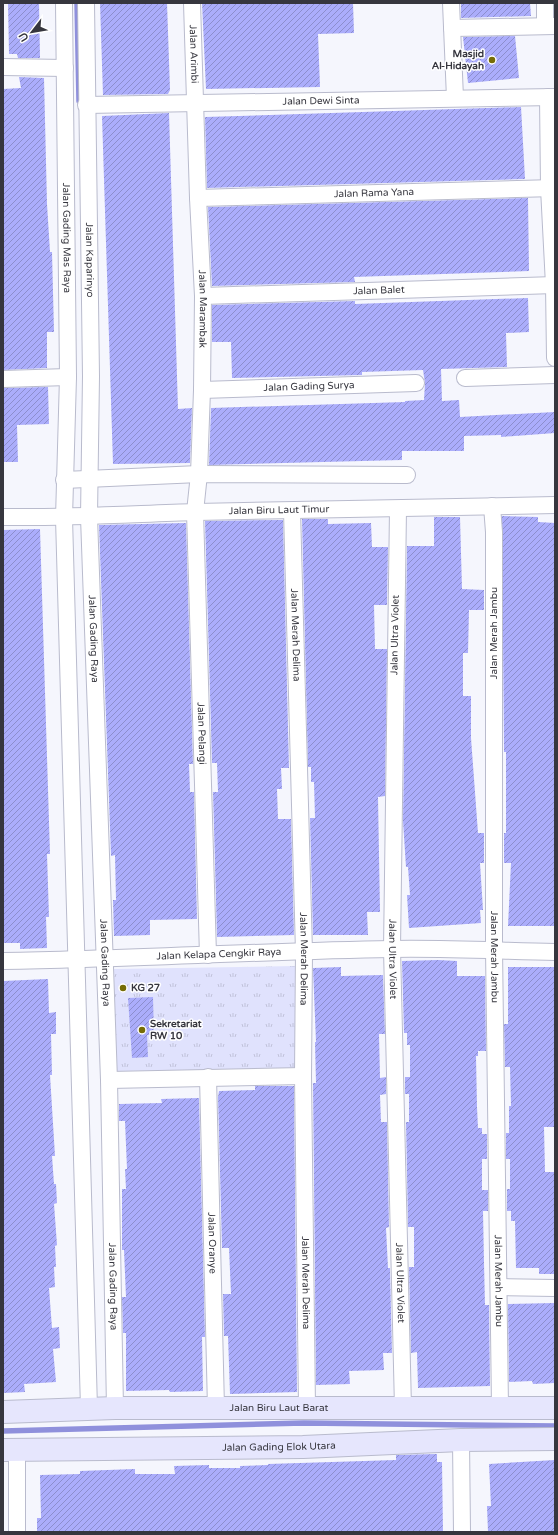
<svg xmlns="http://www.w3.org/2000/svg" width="558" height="1535" viewBox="0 0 558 1535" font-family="'Varela Round',sans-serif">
  <defs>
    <pattern id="park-tufts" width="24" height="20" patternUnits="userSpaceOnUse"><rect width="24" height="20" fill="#e0e2fd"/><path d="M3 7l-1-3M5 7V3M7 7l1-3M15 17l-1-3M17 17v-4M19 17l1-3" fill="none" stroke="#c1c2da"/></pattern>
    <pattern id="building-hatch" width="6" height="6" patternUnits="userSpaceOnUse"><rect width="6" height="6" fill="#abadfb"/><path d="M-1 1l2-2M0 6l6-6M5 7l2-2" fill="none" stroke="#8c8ecd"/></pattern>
  </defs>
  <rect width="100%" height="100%" fill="#f5f6fd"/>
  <polygon fill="url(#park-tufts)" points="295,966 296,1069 116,1071 114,969"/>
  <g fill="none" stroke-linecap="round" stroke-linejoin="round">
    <g stroke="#8f90dc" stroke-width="5.5">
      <polyline points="77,3 79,101"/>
      <polyline points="3,1431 304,1423 555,1426"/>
    </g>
  </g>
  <g fill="url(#building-hatch)">
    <polygon points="8,3 39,3 40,58 18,58 17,54 9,54"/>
    <polygon points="100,3 167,3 170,90 168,94 103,95"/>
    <polygon points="202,3 353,3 354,33 318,34 320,87 206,89"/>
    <polygon points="461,3 530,3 531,16 461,18"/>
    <polygon points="515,36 519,78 468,83 463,37"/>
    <polygon points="19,77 44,78 47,204 50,252 52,252 54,332 47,332 47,368 3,370 3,89 21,88"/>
    <polygon points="521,107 525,179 207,188 205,117"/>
    <polygon points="169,113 178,409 192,408 190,463 113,464 102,116"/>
    <polygon points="528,198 529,271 354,277 355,282 212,286 208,207"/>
    <polygon points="528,298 529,332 506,333 507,367 441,369 442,401 459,400 460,417 555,412 555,433 501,437 501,435 464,436 464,451 402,451 402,460 209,465 211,408 405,402 405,401 424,400 425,383 423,370 362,372 362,375 232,378 231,342 212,342 212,305 355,301 355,304"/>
    <polygon points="48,387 49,424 17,425 18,462 3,462 3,388"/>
    <polygon points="502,516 538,517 538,522 555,523 555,926 508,926 511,863 504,863 504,833 506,833 506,752 504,752"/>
    <polygon points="434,517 460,517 462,589 484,590 484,610 469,610 468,653 463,653 463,696 471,696 471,738 478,833 484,833 484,863 480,863 483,910 480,910 481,923 409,928 407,895 410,895 408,867 406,867 403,821 407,546 434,546"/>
    <polygon points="302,519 328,519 328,524 371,523 372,547 388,547 387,605 374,605 375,649 387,649 385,796 378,797 380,912 367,912 368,935 313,935 310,818 315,818 314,782 311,782 311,767 308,767"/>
    <polygon points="283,520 289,768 281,768 282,789 277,789 278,819 291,819 294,935 217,937 213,792 218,792 217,763 212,763 205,521"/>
    <polygon points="186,523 193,764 189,764 190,792 194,792 197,919 150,920 150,935 114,936 113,900 116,900 115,855 111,856 99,525"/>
    <polygon points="40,529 50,854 47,854 49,917 46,917 47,948 20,949 20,943 3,943 3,530"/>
    <polygon points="438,960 457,961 457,976 485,976 486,1051 478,1051 478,1056 476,1056 477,1107 478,1128 482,1128 482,1134 487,1134 487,1159 482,1159 482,1190 488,1190 488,1211 483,1211 484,1263 485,1305 489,1305 490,1386 418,1388 417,1352 411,1353 409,1267 414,1267 414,1227 408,1227 406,1122 409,1122 409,1094 405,1094 405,1077 410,1077 410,1045 407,1045 407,1033 404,1033 402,961"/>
    <polygon points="341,967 341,976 383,975 385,1034 379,1034 380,1078 386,1077 386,1094 380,1095 381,1122 387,1122 389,1227 386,1228 388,1268 390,1268 392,1353 383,1353 384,1370 349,1371 350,1384 316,1385 313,1083 316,1083 315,1042 316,1042 313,968"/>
    <polygon points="508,967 555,967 555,1127 544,1127 545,1172 555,1172 555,1274 539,1274 539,1268 516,1268 515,1221 511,1221 511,1211 507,1211 507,1189 510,1189 510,1159 506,1159 506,1133 509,1133 509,1106 511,1106 510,1067 505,1067 504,1024 508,1024"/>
    <polygon points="48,979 49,1013 56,1012 56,1034 51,1034 52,1075 50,1075 55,1156 52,1156 54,1184 56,1184 57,1203 54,1204 57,1245 55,1246 56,1267 54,1267 55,1287 49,1288 52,1328 59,1327 60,1348 53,1349 56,1382 24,1384 25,1392 3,1393 3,981"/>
    <polygon points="153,997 154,1035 147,1035 148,1057 132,1058 128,998"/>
    <polygon points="255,1086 294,1086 297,1392 230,1394 228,1336 224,1336 223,1294 231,1294 229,1248 222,1248 218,1097 219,1091 255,1090"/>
    <polygon points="199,1098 205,1337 202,1337 203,1391 170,1392 169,1390 126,1391 126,1333 123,1333 122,1297 126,1297 124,1250 122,1250 122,1189 126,1189 125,1169 127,1169 125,1121 119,1121 119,1104 162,1103 161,1099"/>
    <polygon points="555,1303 555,1383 533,1384 532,1381 509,1382 508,1304"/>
    <polygon points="437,1454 437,1462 442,1462 443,1532 37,1532 37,1518 41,1518 40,1475 80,1474 80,1471 135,1469 135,1474 175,1474 174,1466 209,1465 209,1468 240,1468 240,1466 268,1465 268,1464 396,1460 396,1455"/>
    <polygon points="555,1460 555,1532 488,1532 487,1506 491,1506 489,1464"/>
  </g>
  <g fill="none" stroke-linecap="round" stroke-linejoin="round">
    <g stroke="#b9bbcd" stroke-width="18">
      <g id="street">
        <path id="s1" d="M64,3L68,377L64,518L89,1408"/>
        <path id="s2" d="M86,3L91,376L89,517L109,1080L115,1408"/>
        <path id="s3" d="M192,3L198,198L203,296L202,390L199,474L195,512L208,955"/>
        <polyline points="451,3 455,98"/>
        <polyline points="545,3 545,26"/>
        <polyline points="452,28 555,26"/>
        <polyline points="3,67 65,68"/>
        <polyline points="548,97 549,188 554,285 555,358"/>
        <path id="s4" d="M86,105L555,97"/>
        <path id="s5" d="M198,198L555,188"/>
        <path id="s6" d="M203,296L555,285"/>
        <polyline points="465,378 555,375"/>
        <polyline points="3,379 68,377"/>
        <path id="s7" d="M202,390L416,383"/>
        <polyline points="64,480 199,474 407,475"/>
        <path id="s8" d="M492,506L494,532V949L500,1407"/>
        <path id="s9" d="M398,509L392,949L403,1408"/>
        <path id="s10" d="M292,511L304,952L303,1076L307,1407"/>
        <path id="s11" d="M3,517C68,518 132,514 196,512C316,509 435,508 555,505"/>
        <path id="s12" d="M3,961C133,959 262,951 392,949C447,948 501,951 555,952"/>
        <path id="s13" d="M208,1077L216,1408"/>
        <polyline points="109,1080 303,1076"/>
        <polyline points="499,1287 555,1288"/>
        <polyline points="461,1440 462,1532"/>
        <polyline points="17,1450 17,1532"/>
      </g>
    </g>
    <g stroke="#b9bbcd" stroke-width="24">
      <g id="secondary">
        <path id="s14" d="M3,1412L115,1408H555"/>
        <path id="s15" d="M3,1450L303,1447L461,1440L555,1439"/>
      </g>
    </g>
    <use href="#street" stroke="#fff" stroke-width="16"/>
    <use href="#secondary" stroke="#e6e6fd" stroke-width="22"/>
  </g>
  <g fill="#766c06" stroke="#fff" stroke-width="1.5">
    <circle cx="492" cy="60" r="4"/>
    <circle cx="123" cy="988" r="4"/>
    <circle cx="142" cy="1030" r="4"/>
  </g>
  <g text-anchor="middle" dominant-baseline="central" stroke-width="3" stroke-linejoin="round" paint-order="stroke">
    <g font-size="10" fill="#36363e" stroke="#fff">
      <text stroke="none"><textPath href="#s3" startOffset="51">Jalan Arimbi</textPath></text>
      <text stroke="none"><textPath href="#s4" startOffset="235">Jalan Dewi Sinta</textPath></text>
      <text stroke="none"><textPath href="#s5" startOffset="176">Jalan Rama Yana</textPath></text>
      <text stroke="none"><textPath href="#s1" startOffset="235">Jalan Gading Mas Raya</textPath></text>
      <text stroke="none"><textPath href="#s2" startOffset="257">Jalan Kaparinyo</textPath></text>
      <text stroke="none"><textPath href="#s6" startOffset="176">Jalan Balet</textPath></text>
      <text stroke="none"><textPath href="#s3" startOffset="306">Jalan Marambak</textPath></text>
      <text stroke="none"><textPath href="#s7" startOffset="107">Jalan Gading Surya</textPath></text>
      <text stroke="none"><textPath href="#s11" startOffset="276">Jalan Biru Laut Timur</textPath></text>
      <text transform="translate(494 633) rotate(-90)">Jalan Merah Jambu</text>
      <text stroke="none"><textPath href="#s10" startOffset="124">Jalan Merah Delima</textPath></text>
      <text transform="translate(395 635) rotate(-89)">Jalan Ultra Violet</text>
      <text stroke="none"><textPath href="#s2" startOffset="636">Jalan Gading Raya</textPath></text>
      <text stroke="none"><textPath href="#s3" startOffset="731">Jalan Pelangi</textPath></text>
      <text stroke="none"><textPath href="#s12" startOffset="216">Jalan Kelapa Cengkir Raya</textPath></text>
      <text stroke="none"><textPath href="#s8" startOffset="451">Jalan Merah Jambu</textPath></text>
      <text stroke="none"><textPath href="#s10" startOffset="448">Jalan Merah Delima</textPath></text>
      <text stroke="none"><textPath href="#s9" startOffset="450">Jalan Ultra Violet</textPath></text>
      <text stroke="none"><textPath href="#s2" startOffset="960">Jalan Gading Raya</textPath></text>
      <text stroke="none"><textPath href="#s13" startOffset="166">Jalan Oranye</textPath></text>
      <text stroke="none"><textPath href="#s8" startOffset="775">Jalan Merah Jambu</textPath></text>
      <text stroke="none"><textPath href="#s10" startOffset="772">Jalan Merah Delima</textPath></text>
      <text stroke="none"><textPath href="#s9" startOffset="774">Jalan Ultra Violet</textPath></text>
      <text stroke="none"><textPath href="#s2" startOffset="1284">Jalan Gading Raya</textPath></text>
      <text stroke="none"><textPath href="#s14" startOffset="276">Jalan Biru Laut Barat</textPath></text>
      <text stroke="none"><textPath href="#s15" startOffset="276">Jalan Gading Elok Utara</textPath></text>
    </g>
    <g font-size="10" font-weight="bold" fill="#36363e" stroke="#fff" text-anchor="start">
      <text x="484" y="54" text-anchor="end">Masjid<tspan x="484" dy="12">Al-Hidayah</tspan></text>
      <text x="131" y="988">KG 27</text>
      <text x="150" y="1024">Sekretariat<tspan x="150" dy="12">RW 10</tspan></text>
    </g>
  </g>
  <rect width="558" height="1535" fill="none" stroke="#36363e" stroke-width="8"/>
  <g transform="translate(32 32) rotate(239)" stroke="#ffffff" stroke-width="3" paint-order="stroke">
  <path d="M0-3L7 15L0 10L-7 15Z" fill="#36363e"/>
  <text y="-6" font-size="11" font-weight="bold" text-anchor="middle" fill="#36363e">U</text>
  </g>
</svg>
